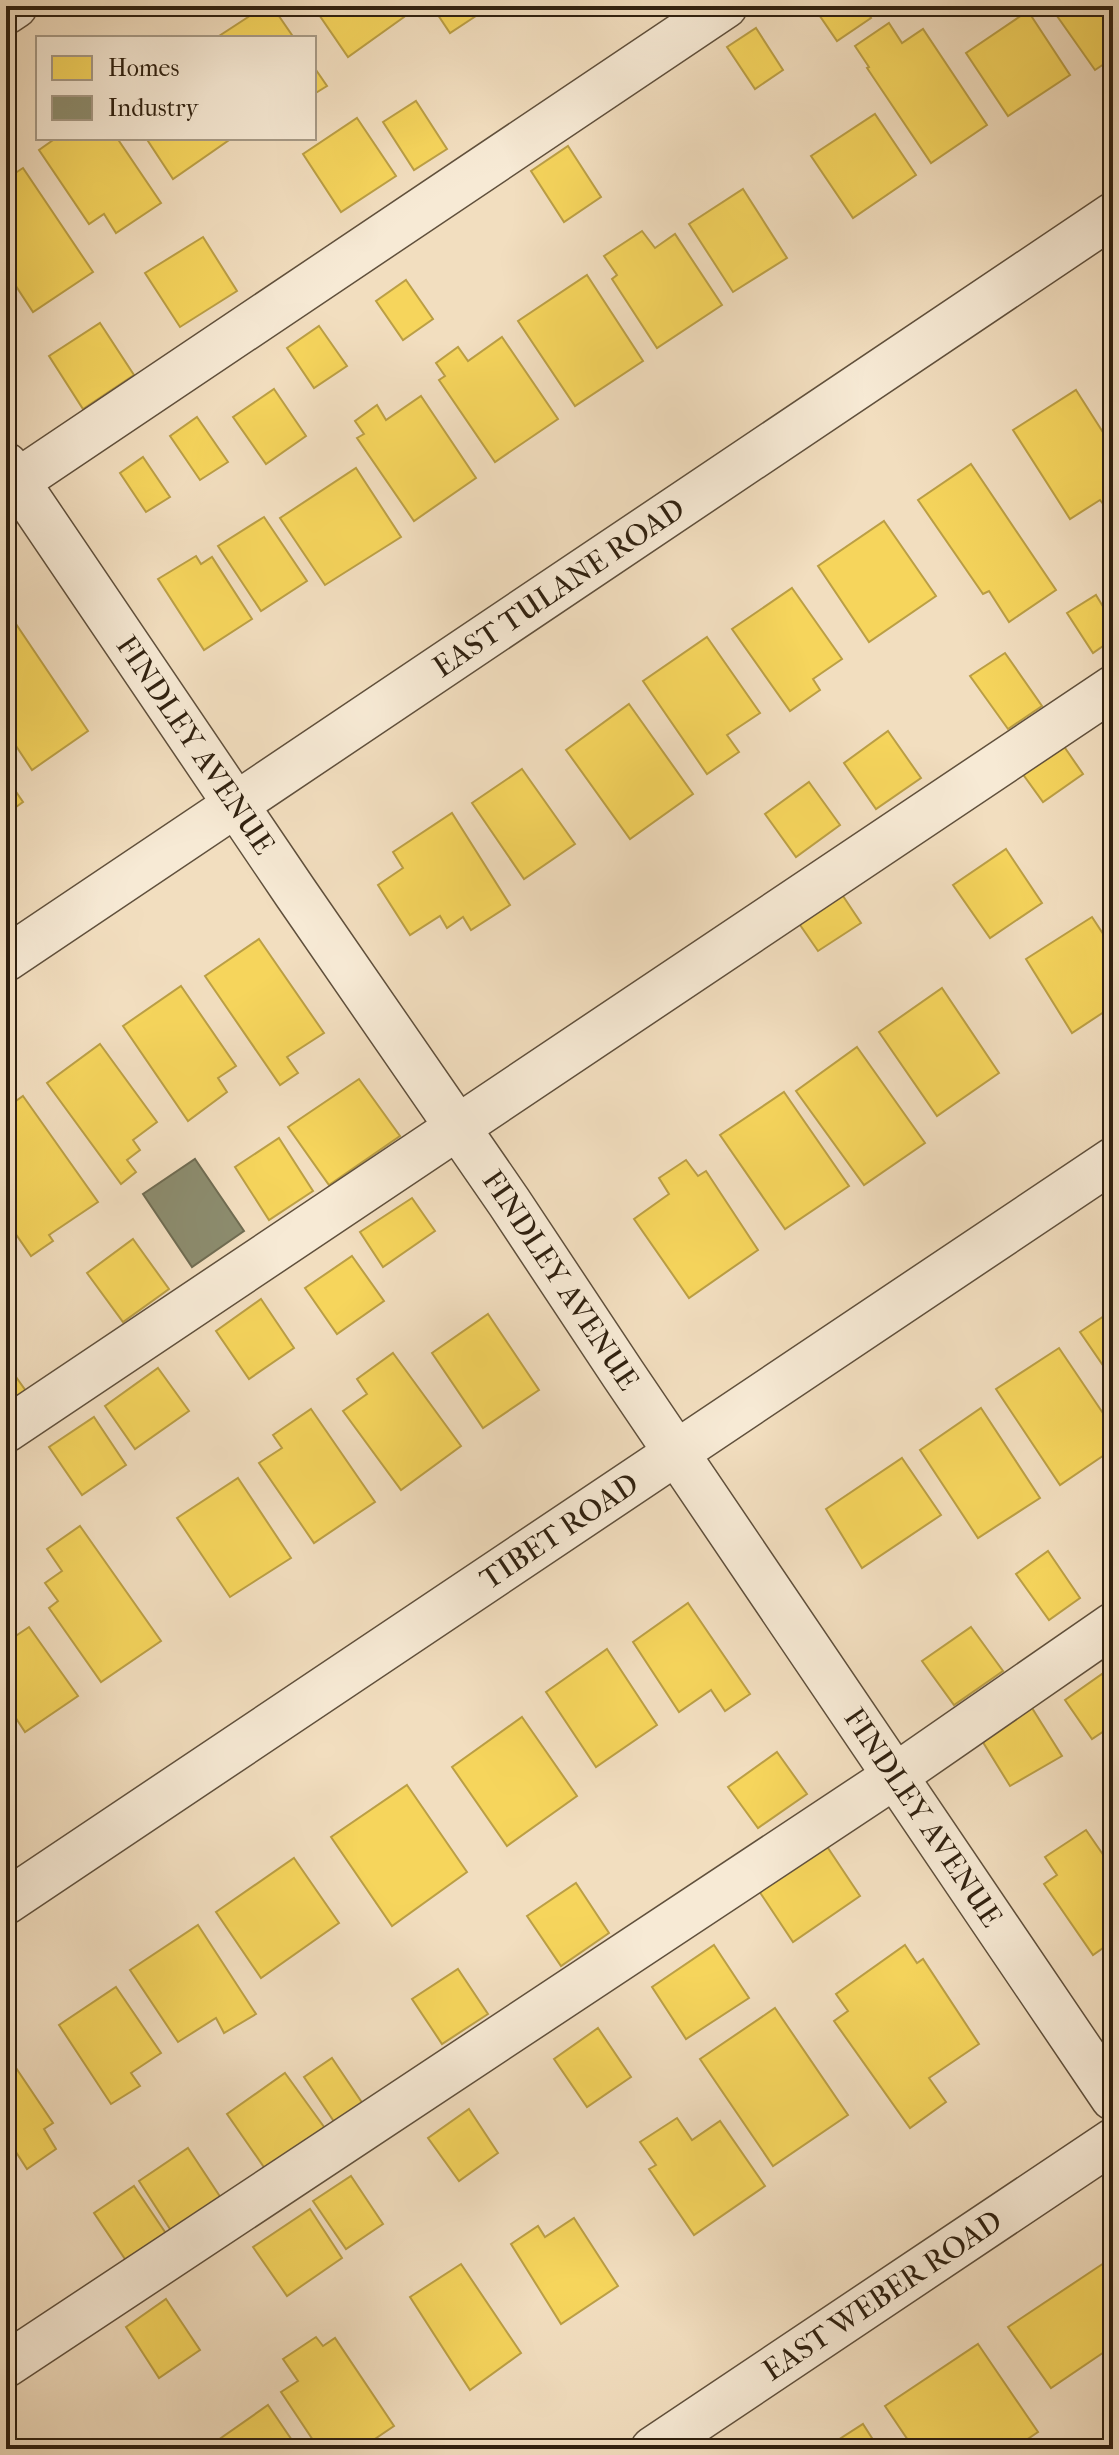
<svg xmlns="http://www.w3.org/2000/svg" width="1119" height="2455" viewBox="0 0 1119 2455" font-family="'IM FELL French Canon',serif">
  <rect width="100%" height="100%" fill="#f2debf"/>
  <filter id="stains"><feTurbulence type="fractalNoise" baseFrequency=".0025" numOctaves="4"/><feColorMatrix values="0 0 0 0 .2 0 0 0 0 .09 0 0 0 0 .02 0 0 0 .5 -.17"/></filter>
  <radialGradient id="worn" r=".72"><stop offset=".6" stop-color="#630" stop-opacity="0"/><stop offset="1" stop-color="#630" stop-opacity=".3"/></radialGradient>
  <g fill="#f6d55c" stroke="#bb9f45" stroke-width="2">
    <polygon points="265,6 272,6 294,38 216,38"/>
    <polygon points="313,6 397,6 404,17 348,57"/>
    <polygon points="432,6 479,6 482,12 450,33"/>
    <polygon points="813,6 863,6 871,18 837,41"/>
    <polygon points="1050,6 1113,6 1113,58 1095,70"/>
    <polygon points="1028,11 1070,75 1008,116 966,53"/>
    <polygon points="889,23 902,43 923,29 987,125 931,163 867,68 869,67 855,46"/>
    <polygon points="756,28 783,70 755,89 727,47"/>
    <polygon points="314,67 327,86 314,94"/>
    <polygon points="416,101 447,149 414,170 383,122"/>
    <polygon points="875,114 916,175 853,218 811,156"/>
    <polygon points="357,118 396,176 341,212 303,154"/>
    <polygon points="56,138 117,138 161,203 116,233 104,214 89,224 39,150"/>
    <polygon points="146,138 232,138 173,179"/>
    <polygon points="568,146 601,197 564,222 531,171"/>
    <polygon points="23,168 93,272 33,312 6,271 6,179"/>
    <polygon points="743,189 787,258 733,292 689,224"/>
    <polygon points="642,231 655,248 675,234 722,305 657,348 612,279 617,275 604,256"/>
    <polygon points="203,237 237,291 180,327 145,273"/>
    <polygon points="587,275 643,361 575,406 518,321"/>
    <polygon points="406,280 433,319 403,340 376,301"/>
    <polygon points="100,323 134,375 83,409 49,356"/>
    <polygon points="319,326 347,366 314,388 287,348"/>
    <polygon points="502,337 558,419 495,462 439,380 445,376 436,363 458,347 468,361"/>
    <polygon points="274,389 306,436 266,464 233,417"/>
    <polygon points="1076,390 1113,448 1113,505 1107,509 1100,500 1070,519 1013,430"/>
    <polygon points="421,396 476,478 414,521 357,438 364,434 355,421 377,405 386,420"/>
    <polygon points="197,417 228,462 200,480 170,436"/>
    <polygon points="143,457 170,497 146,512 120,473"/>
    <polygon points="971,464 1056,590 1009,622 989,591 983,594 918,500"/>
    <polygon points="356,468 401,537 325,585 280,518"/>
    <polygon points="264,517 307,581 261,611 218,546"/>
    <polygon points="884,521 936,596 869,642 818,566"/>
    <polygon points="196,556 201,564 212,557 252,619 204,650 158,579"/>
    <polygon points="792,588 842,659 813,679 820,690 790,711 732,629"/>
    <polygon points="1096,595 1113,623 1113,639 1093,653 1067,613"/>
    <polygon points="16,624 88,731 32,770 6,731 6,631"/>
    <polygon points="707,637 760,713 727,735 739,752 707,774 643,681"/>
    <polygon points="1005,653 1042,706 1008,729 970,676"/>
    <polygon points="629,704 693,794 630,839 566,750"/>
    <polygon points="888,731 921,778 876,809 844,763"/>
    <polygon points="1063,745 1083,774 1043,802 1022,773"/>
    <polygon points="522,769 575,844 524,879 472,803"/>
    <polygon points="6,777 23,802 6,814"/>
    <polygon points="809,782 840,825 796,857 765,814"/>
    <polygon points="452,813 510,905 471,930 463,917 447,928 440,916 410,935 378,885 403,868 393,852"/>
    <polygon points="1006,849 1042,903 990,938 953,885"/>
    <polygon points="841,893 861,923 818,951 798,922"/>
    <polygon points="1092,917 1113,949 1113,1006 1072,1033 1026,959"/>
    <polygon points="259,939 324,1033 287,1057 298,1073 280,1085 205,976"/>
    <polygon points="181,986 236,1066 218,1078 227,1092 188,1121 123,1026"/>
    <polygon points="942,988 999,1073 937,1116 879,1032"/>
    <polygon points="100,1044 157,1122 133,1140 140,1150 127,1160 136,1172 121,1184 47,1083"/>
    <polygon points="857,1047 925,1143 864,1185 796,1091"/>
    <polygon points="359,1079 400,1136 329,1185 288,1127"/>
    <polygon points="784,1092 849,1186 785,1229 720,1135"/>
    <polygon points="23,1096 98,1202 49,1235 53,1241 31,1256 6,1220 6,1108"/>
    <polygon points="279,1138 313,1191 269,1220 235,1167"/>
    <polygon points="686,1160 698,1176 706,1171 758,1250 689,1298 634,1219 669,1194 659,1178"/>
    <polygon points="412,1198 435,1231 383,1267 360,1232"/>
    <polygon points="133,1239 169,1289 123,1322 87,1273"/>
    <polygon points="352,1256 384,1301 337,1334 305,1288"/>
    <polygon points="261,1299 294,1348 249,1379 216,1331"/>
    <polygon points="1113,1310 1113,1380 1080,1332"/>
    <polygon points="488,1314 539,1390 483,1428 432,1353"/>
    <polygon points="1059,1348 1113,1428 1113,1449 1060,1485 996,1389"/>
    <polygon points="393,1353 461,1446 401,1490 343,1411 367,1394 357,1379"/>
    <polygon points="6,1363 26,1391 6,1404"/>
    <polygon points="158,1368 189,1411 135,1449 105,1406"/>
    <polygon points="981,1408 1040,1498 978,1538 920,1450"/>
    <polygon points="311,1409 375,1502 314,1543 259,1463 282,1448 273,1435"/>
    <polygon points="94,1417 126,1465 82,1495 49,1447"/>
    <polygon points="902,1458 941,1515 862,1568 826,1509"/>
    <polygon points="238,1478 291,1558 230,1597 177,1518"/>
    <polygon points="80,1526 161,1641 101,1682 49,1608 58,1601 45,1583 62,1571 47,1549"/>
    <polygon points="1048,1551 1080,1598 1049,1620 1016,1574"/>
    <polygon points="688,1603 750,1694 725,1711 711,1690 679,1712 633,1642"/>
    <polygon points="29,1627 78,1696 25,1732 6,1703 6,1638 8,1641"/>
    <polygon points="971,1627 1003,1671 954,1705 922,1661"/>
    <polygon points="607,1649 657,1725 596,1767 546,1692"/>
    <polygon points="1102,1674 1113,1690 1113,1725 1092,1739 1065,1700"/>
    <polygon points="1032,1708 1062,1756 1010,1786 981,1739"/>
    <polygon points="522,1717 577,1796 507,1846 452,1767"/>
    <polygon points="777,1752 807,1794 758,1828 728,1787"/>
    <polygon points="407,1785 467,1872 392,1926 331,1837"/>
    <polygon points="1086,1830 1113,1869 1113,1941 1093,1955 1044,1884 1057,1875 1045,1857"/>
    <polygon points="824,1842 860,1896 793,1942 757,1888"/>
    <polygon points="294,1858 339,1923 261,1978 216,1912"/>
    <polygon points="576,1883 609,1933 561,1966 527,1916"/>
    <polygon points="198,1925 256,2014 224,2033 216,2018 178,2042 130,1970"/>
    <polygon points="714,1945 749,1998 686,2039 652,1987"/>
    <polygon points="905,1945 917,1963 923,1959 979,2044 929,2078 946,2102 910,2128 834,2021 848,2011 836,1994"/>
    <polygon points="458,1969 488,2014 442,2044 412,1999"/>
    <polygon points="116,1987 161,2053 131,2073 140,2086 111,2104 59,2025"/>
    <polygon points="775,2008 848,2115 773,2166 700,2059"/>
    <polygon points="598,2028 631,2077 587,2107 554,2059"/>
    <polygon points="8,2056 53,2123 44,2129 56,2149 27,2169 14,2149 6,2154 6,2058"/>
    <polygon points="332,2058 365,2107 337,2126 304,2077"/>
    <polygon points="285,2073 327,2131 268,2173 227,2114"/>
    <polygon points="469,2109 498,2153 459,2181 428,2138"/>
    <polygon points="677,2118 692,2140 720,2121 765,2186 694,2235 649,2169 656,2165 640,2142"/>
    <polygon points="188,2148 221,2198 172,2232 139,2181"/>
    <polygon points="351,2176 383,2224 346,2249 313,2201"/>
    <polygon points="134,2186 167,2235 127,2262 94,2213"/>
    <polygon points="310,2209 342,2258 287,2296 253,2247"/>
    <polygon points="574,2218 618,2286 561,2324 511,2244 538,2226 545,2237"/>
    <polygon points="1113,2257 1113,2346 1051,2388 1008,2327"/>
    <polygon points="461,2264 521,2353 470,2390 410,2297"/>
    <polygon points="166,2299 200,2350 159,2378 126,2327"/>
    <polygon points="316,2337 323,2346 335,2338 394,2426 360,2449 319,2449 281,2392 298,2381 283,2359"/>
    <polygon points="978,2344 1038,2432 1013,2449 914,2449 885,2406"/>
    <polygon points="268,2405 298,2449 214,2449 211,2445"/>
    <polygon points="863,2424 879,2449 824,2449"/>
  </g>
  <polygon fill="#8c8c6e" stroke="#706c52" stroke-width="2" points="195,1159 244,1231 192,1267 143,1194"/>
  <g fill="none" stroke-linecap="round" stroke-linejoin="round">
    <g stroke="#60503c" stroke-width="47">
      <g id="minor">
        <polyline points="6,12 15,6"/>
        <path id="s1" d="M6,465L295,892L509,1202L623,1374L1113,2098"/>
        <polyline points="6,489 725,6"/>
        <path id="s2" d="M6,959L1113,215"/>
        <polyline points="6,1430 1113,688"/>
        <path id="s3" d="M6,1902L1113,1160"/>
        <polyline points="6,2365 895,1776 1113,1625"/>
        <path id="s4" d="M653,2449L1113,2141"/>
      </g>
    </g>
    <use href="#minor" stroke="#f7ead5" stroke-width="44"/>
  </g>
  <g text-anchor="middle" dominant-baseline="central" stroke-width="8" stroke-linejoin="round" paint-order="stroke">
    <g font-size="30" fill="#302110" stroke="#f7ead5">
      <text stroke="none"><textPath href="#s2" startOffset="666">EAST TULANE ROAD</textPath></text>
      <text stroke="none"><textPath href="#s1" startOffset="338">FINDLEY AVENUE</textPath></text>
      <text stroke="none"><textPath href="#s1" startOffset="986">FINDLEY AVENUE</textPath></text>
      <text stroke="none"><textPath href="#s3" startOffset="666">TIBET ROAD</textPath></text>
      <text stroke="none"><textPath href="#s1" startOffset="1634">FINDLEY AVENUE</textPath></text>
      <text stroke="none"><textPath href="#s4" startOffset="276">EAST WEBER ROAD</textPath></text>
    </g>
  </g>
  <rect width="1119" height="2455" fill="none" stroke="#f2debf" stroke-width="32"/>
  <rect x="8" y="8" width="1103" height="2439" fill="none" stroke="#302110" stroke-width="4"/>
  <rect x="16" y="16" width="1087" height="2423" fill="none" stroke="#302110" stroke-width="2"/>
  <rect x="36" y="36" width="280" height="104" fill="#f7ead5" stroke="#a79a86" stroke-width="2"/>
  <rect x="52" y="56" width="40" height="24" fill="#f6d55c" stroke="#a79a86" stroke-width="2"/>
  <text x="108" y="76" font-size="24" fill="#302110">Homes</text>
  <rect x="52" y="96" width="40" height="24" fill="#8c8c6e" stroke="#a79a86" stroke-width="2"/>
  <text x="108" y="116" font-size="24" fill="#302110">Industry</text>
  <rect width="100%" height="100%" filter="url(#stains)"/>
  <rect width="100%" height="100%" fill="url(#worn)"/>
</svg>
